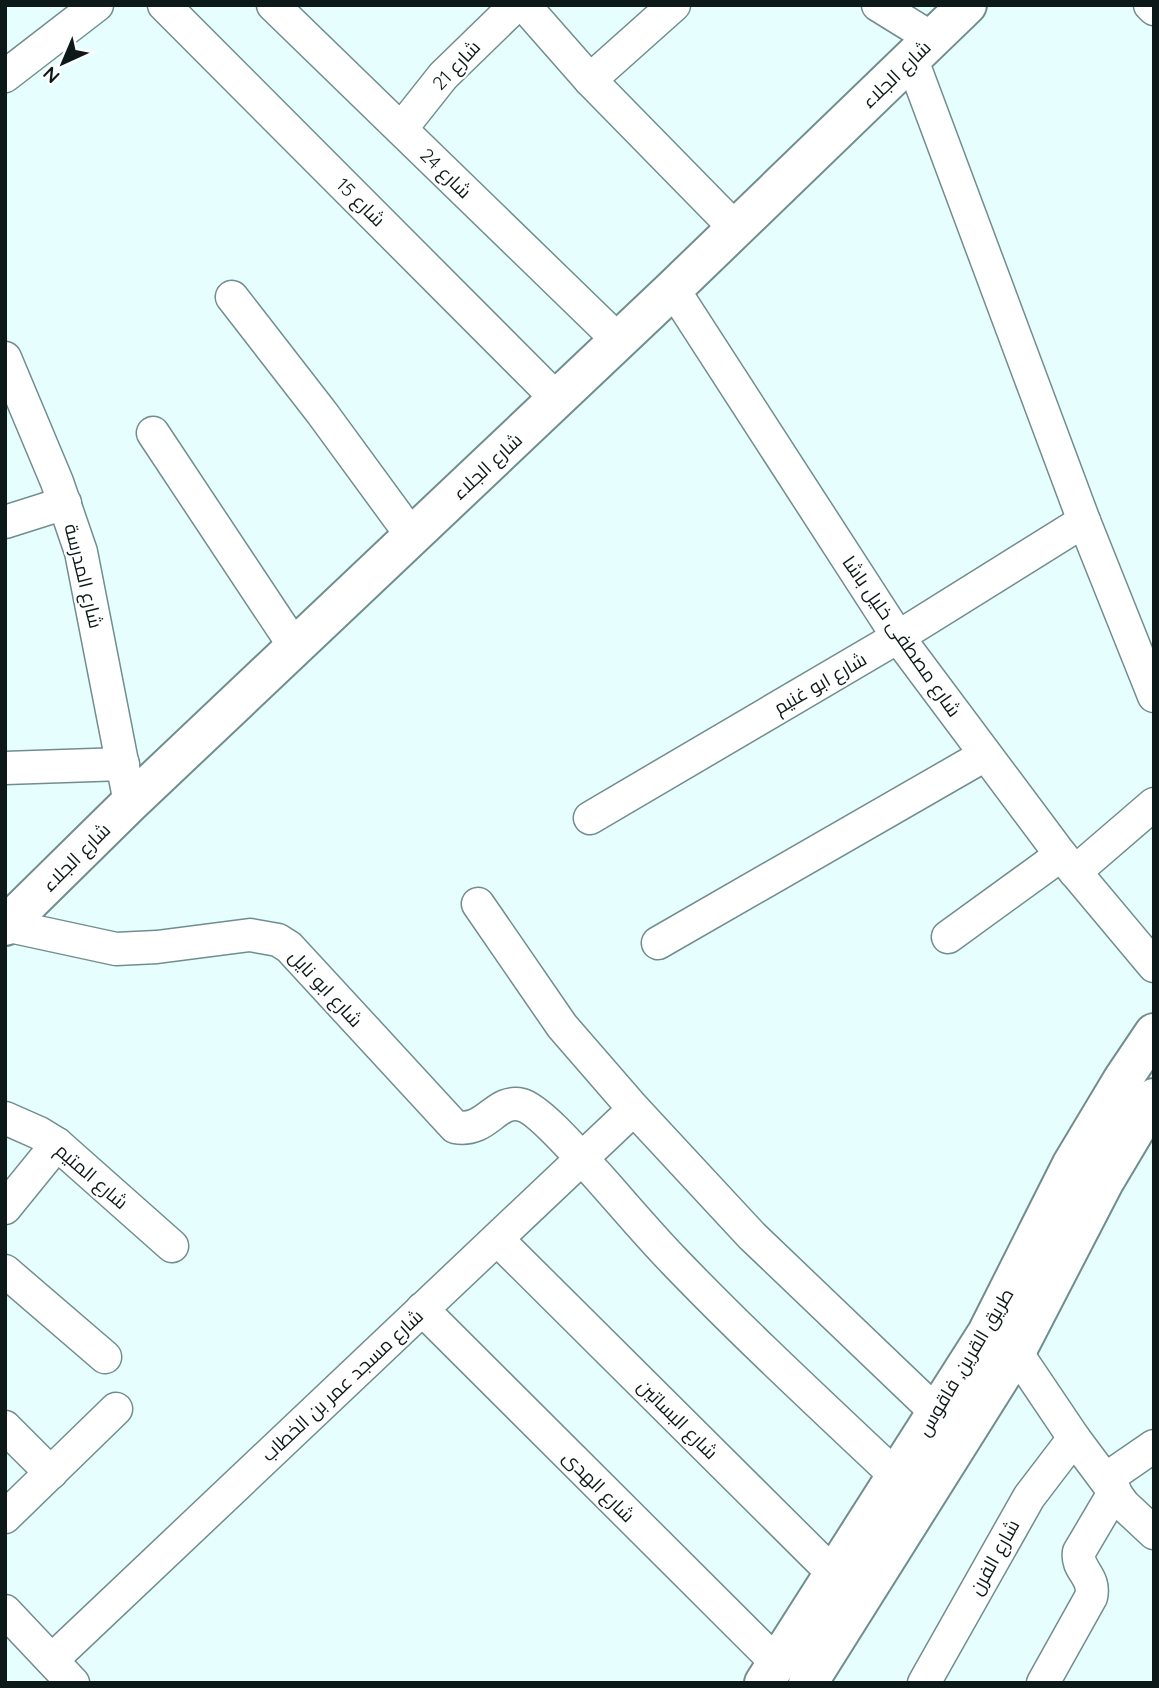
<svg xmlns="http://www.w3.org/2000/svg" width="1159" height="1688" viewBox="0 0 1159 1688" font-family="Quicksand,Cairo,sans-serif">
  <rect width="100%" height="100%" fill="#e6fefe"/>
  <g fill="none" stroke-linecap="round" stroke-linejoin="round">
    <g stroke="#718d8d" stroke-width="35">
      <g id="street">
        <polyline points="164,5 557,399"/>
        <polyline points="273,5 619,341"/>
        <polyline points="524,5 590,80 736,229"/>
        <polyline points="878,5 933,39"/>
        <polyline points="1150,5 1154,9"/>
        <polyline points="912,60 1084,521 1154,696"/>
        <polyline points="5,76 97,5"/>
        <polyline points="590,80 674,5"/>
        <polyline points="401,129 443,76 516,5"/>
        <polyline points="673,289 898,637 1061,855 1154,966"/>
        <polyline points="232,297 322,413 412,536"/>
        <polyline points="5,358 57,482 81,552 130,803"/>
        <polyline points="153,433 295,647"/>
        <polyline points="5,522 65,503"/>
        <polyline points="5,768 123,764"/>
        <polyline points="590,818 898,637 1084,521"/>
        <polyline points="1075,872 1154,804"/>
        <polyline points="478,904 562,1026 634,1109 752,1236 936,1412"/>
        <path d="M5,925L116,949L157,947L250,935L278,940L289,947L455,1127C488,1133 495,1098 522,1105C540,1110 582,1159 596,1174C622,1203 647,1233 674,1261C745,1335 821,1405 896,1476"/>
        <polyline points="948,937 1061,855"/>
        <polyline points="658,943 985,755"/>
        <polyline points="5,1118 39,1133 57,1144 172,1246"/>
        <polyline points="5,1208 57,1144"/>
        <polyline points="497,1239 849,1589"/>
        <polyline points="5,1271 105,1357"/>
        <polyline points="422,1309 777,1663"/>
        <polyline points="1016,1352 1074,1438 1124,1505 1154,1533"/>
        <polyline points="5,1427 51,1473"/>
        <polyline points="1106,1479 1154,1446"/>
        <polyline points="5,1517 116,1409"/>
        <polyline points="5,1611 73,1683"/>
        <polyline points="52,1660 634,1109"/>
        <polyline points="924,1683 1029,1497 1074,1438"/>
        <path d="M1043,1683L1091,1597C1096,1576 1076,1570 1079,1552L1115,1491"/>
      </g>
    </g>
    <g stroke="#718d8d" stroke-width="42">
      <g id="secondary">
        <polyline points="5,926 130,803 673,289 967,5"/>
        <polyline points="764,1683 987,1333 1072,1164 1123,1079 1154,1033"/>
        <polyline points="808,1683 1016,1352 1104,1182 1154,1098"/>
      </g>
    </g>
    <use href="#street" stroke="#fff" stroke-width="32"/>
    <use href="#secondary" stroke="#fff" stroke-width="38"/>
  </g>
  <g text-anchor="middle" dominant-baseline="central" stroke-width="5" stroke-linejoin="round" paint-order="stroke">
    <g font-size="19" fill="#0d1918" stroke="#fff">
      <text transform="translate(456 65) rotate(-47)">شارع 21</text>
      <text transform="translate(896 74) rotate(-44)">شارع الجلاء</text>
      <text transform="translate(446 173) rotate(44)">شارع 24</text>
      <text transform="translate(361 202) rotate(45)">شارع 15</text>
      <text transform="translate(487 466) rotate(-43)">شارع الجلاء</text>
      <text transform="translate(84 576) rotate(76)">شارع المدرسة</text>
      <text transform="translate(902 636) rotate(55)">شارع مصطفى خليل باشا</text>
      <text transform="translate(820 683) rotate(-30)">شارع ابو غنيم</text>
      <text transform="translate(76 857) rotate(-45)">شارع الجلاء</text>
      <text transform="translate(326 988) rotate(47)">شارع ابو نايل</text>
      <text transform="translate(92 1176) rotate(41)">شارع المتيم</text>
      <text transform="translate(965 1362) rotate(-59)">طريق القرين, فاقوس</text>
      <text transform="translate(342 1385) rotate(-43)">شارع مسجد عمر بن الخطاب</text>
      <text transform="translate(678 1419) rotate(45)">شارع البساتين</text>
      <text transform="translate(599 1486) rotate(45)">شارع الهدى</text>
      <text transform="translate(994 1557) rotate(-61)">شارع الفرن</text>
    </g>
  </g>
  <rect width="1159" height="1688" fill="none" stroke="#0d1918" stroke-width="14"/>
  <g transform="translate(63 63) rotate(224)" stroke="#ffffff" stroke-width="5" paint-order="stroke">
  <path d="M0-5L12 26L0 18L-12 26Z" fill="#0d1918"/>
  <text y="-10" font-size="19" font-weight="bold" text-anchor="middle" fill="#0d1918">N</text>
  </g>
</svg>
